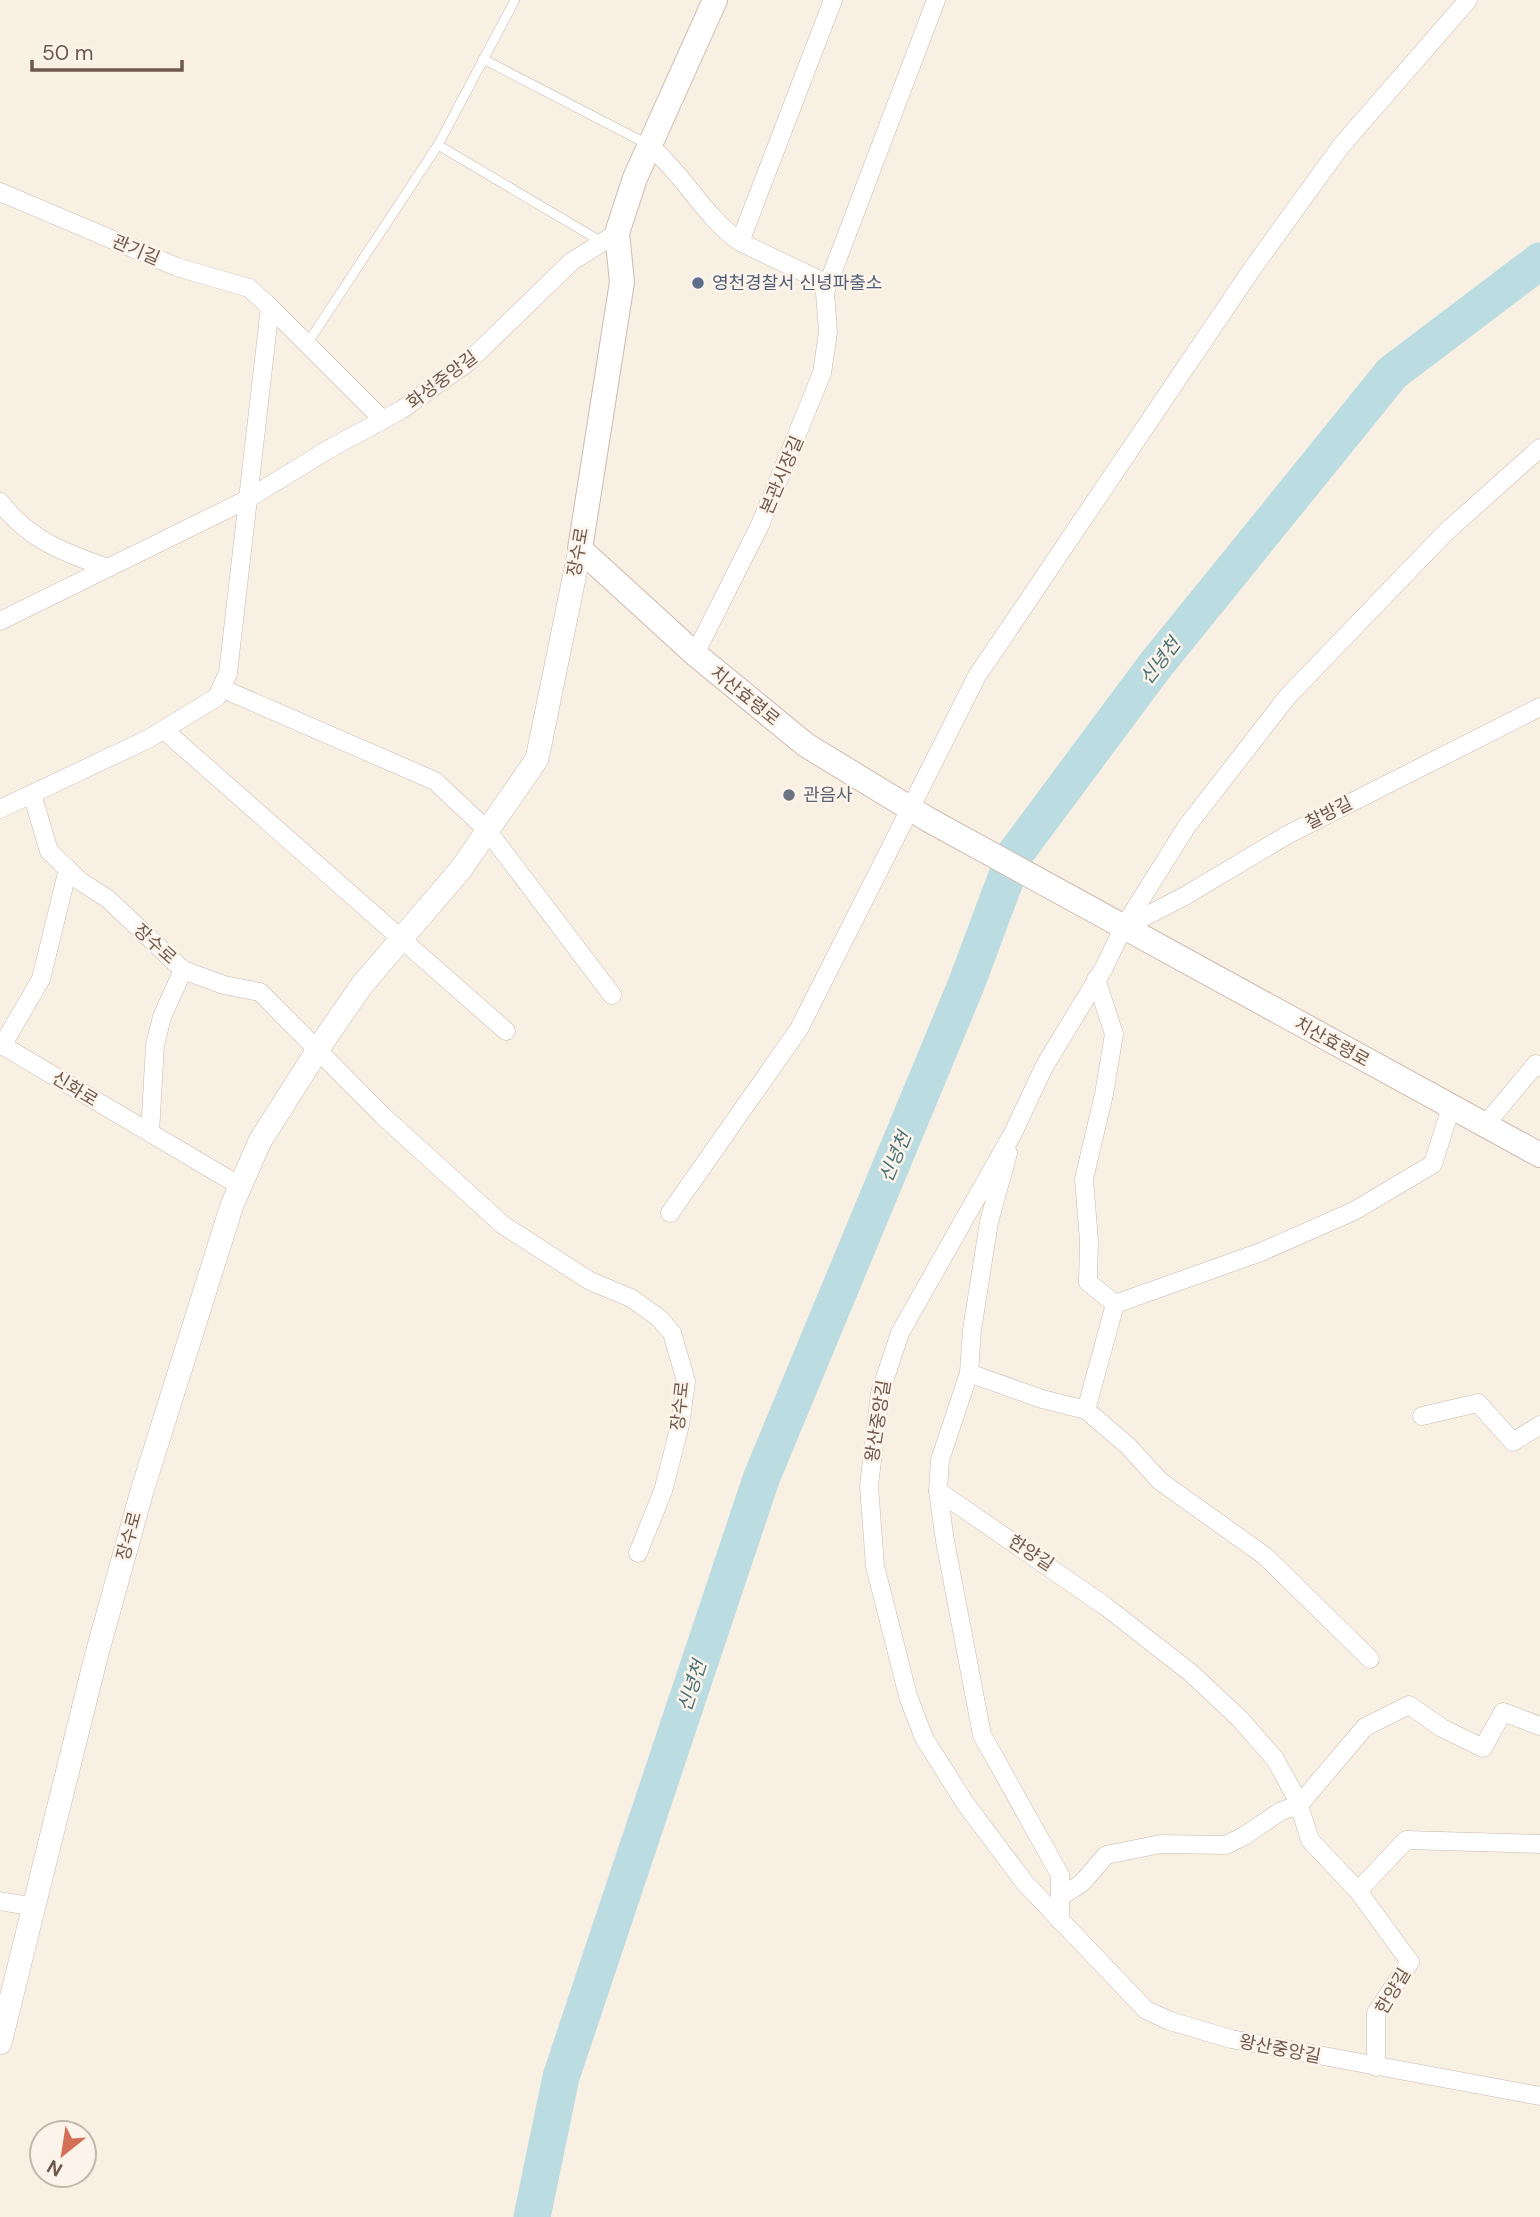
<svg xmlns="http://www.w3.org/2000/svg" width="1540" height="2217" viewBox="0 0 1540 2217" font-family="'DM Sans','Noto Sans KR',sans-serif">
  <rect width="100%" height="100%" fill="#f9f0e4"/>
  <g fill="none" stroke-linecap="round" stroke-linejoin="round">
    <polyline stroke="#bbdce0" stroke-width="37" points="532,2217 561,2077 761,1479 966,985 1015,854 1154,667 1392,373 1540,261"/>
    <g stroke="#c8b8ac" stroke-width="10">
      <g id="service">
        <polyline points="483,59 649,145"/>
        <polyline points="438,145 602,242"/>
        <polyline points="307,344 438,145 515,0"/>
      </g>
    </g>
    <g stroke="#c8b8ac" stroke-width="19">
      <g id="minor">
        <path d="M650,146C684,175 703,215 740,242"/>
        <polyline points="0,192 177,267 249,288 270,307"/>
        <polyline points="828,284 740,242 833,0"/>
        <polyline points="1540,448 1446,532 1288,696 1187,826 1123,928 1104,968 1045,1065 1013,1133 900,1333 880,1393 869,1486 875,1566 908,1696 924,1738 965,1803 1025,1883 1146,2010 1170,2021 1231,2039 1540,2096"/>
        <path d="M0,502C29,540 65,553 108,568"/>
        <polyline points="0,621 246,500 329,449 401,410 467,363 571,262 617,233"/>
        <polyline points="695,654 760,525 822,373 828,332 825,292 936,0"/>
        <polyline points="221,688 435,781 487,830 612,995"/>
        <polyline points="164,730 506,1031"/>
        <polyline points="32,794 49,851 80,881 108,899 183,970 224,985 260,992 383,1116 503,1225 590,1281 631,1298 659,1318 672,1333 686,1381 680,1425 663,1491 638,1553"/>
        <polyline points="0,809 148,739 217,697 228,673 270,307 383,420"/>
        <polyline points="1123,928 1183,897 1287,835 1540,707"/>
        <polyline points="1096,979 1114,1034 1104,1094 1084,1179 1089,1241 1088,1282 1115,1304"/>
        <polyline points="0,1044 240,1186"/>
        <polyline points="2,1046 41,979 68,869"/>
        <polyline points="1485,1125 1536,1064 1540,1067"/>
        <polyline points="150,1133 155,1045 162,1017 183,970"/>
        <polyline points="1008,1153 989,1222 972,1330 969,1373 940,1460 938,1491 945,1541 982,1735 1060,1875 1060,1921"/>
        <polyline points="670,1213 799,1029 977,676 1252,269 1341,146 1468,0"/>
        <polyline points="969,1373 1042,1399 1086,1410 1128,1446 1160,1481 1265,1556 1370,1659"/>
        <polyline points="1086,1410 1115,1304 1261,1252 1354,1211 1433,1164 1451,1107"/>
        <polyline points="1422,1416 1478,1403 1513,1442 1540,1425"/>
        <polyline points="938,1491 1105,1606 1191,1673 1240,1719 1275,1759 1297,1799 1310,1840 1358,1891 1406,1840 1540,1844"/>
        <polyline points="1358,1891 1410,1962 1376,2013 1376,2067"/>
        <polyline points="1060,1897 1082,1883 1106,1855 1161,1844 1226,1845 1244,1836 1281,1811 1299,1805 1365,1727 1409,1705 1442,1728 1483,1748 1503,1712 1540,1726"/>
        <polyline points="0,1901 35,1907"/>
      </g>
    </g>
    <g stroke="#c8b8ac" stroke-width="24">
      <polyline id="tertiary" points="0,2043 96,1657 142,1491 232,1205 260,1141 326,1037 362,985 461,869 537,759 580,549"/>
    </g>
    <g stroke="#cdbaad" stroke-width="26">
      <polyline id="secondary" points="715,0 635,178 617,233 622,282 580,549 695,654 806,745 929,820 1540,1155"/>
    </g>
    <use href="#service" stroke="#fff" stroke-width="9"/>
    <use href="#minor" stroke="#fff" stroke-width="18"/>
    <use href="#tertiary" stroke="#fff" stroke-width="23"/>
    <use href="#secondary" stroke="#fff" stroke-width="24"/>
  </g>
  <circle fill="#5c6f8a" stroke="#fcf4ea" stroke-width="2.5" cx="698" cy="283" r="7"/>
  <circle fill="#6b7280" stroke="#fcf4ea" stroke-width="2.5" cx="789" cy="795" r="7"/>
  <g text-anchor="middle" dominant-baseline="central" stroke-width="5" stroke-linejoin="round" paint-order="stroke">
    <g font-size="18" fill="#6e584d" stroke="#fcf4ea">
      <text transform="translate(136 250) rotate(23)">관기길</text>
      <text transform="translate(442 380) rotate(-37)">화성중앙길</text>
      <text transform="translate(782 475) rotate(-67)">본관시장길</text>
      <text transform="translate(578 552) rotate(-80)">장수로</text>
      <text transform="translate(745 696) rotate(39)">치산효령로</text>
      <text transform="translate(1329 813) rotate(-27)">찰방길</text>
      <text transform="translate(155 944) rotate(42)">장수로</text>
      <text transform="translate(1332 1042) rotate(29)">치산효령로</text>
      <text transform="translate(75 1089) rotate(31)">신화로</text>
      <text transform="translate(680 1406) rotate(-84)">장수로</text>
      <text transform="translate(878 1421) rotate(-81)">왕산중앙길</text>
      <text transform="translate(129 1536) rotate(-75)">장수로</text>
      <text transform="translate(1031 1553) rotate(33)">한양길</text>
      <text transform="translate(1393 1991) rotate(-59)">한양길</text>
      <text transform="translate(1280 2049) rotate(11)">왕산중앙길</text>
    </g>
    <g font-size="18" fill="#4e5e75" stroke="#fcf4ea" text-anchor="start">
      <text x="712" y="283">영천경찰서 신녕파출소</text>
    </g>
    <g font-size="18" fill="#5b616d" stroke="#fcf4ea" text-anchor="start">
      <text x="803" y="795">관음사</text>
    </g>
    <g font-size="19" font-style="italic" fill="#477278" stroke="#fcf4ea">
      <text transform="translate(1160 661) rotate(-52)">신녕천</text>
      <text transform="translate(895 1157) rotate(-67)">신녕천</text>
      <text transform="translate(692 1686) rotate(-72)">신녕천</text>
    </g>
  </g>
  <g transform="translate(63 2154) rotate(210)"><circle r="33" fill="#fcf4ea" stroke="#c3b6ab" stroke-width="2"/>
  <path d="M0-5L12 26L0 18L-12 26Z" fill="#d46f58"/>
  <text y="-10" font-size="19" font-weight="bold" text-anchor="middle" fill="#6e584d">N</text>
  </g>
  <path d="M32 60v10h150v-10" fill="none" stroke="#6e584d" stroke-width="3.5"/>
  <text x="42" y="60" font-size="21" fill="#6e584d" stroke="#fcf4ea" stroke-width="5" paint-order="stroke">50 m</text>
</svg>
